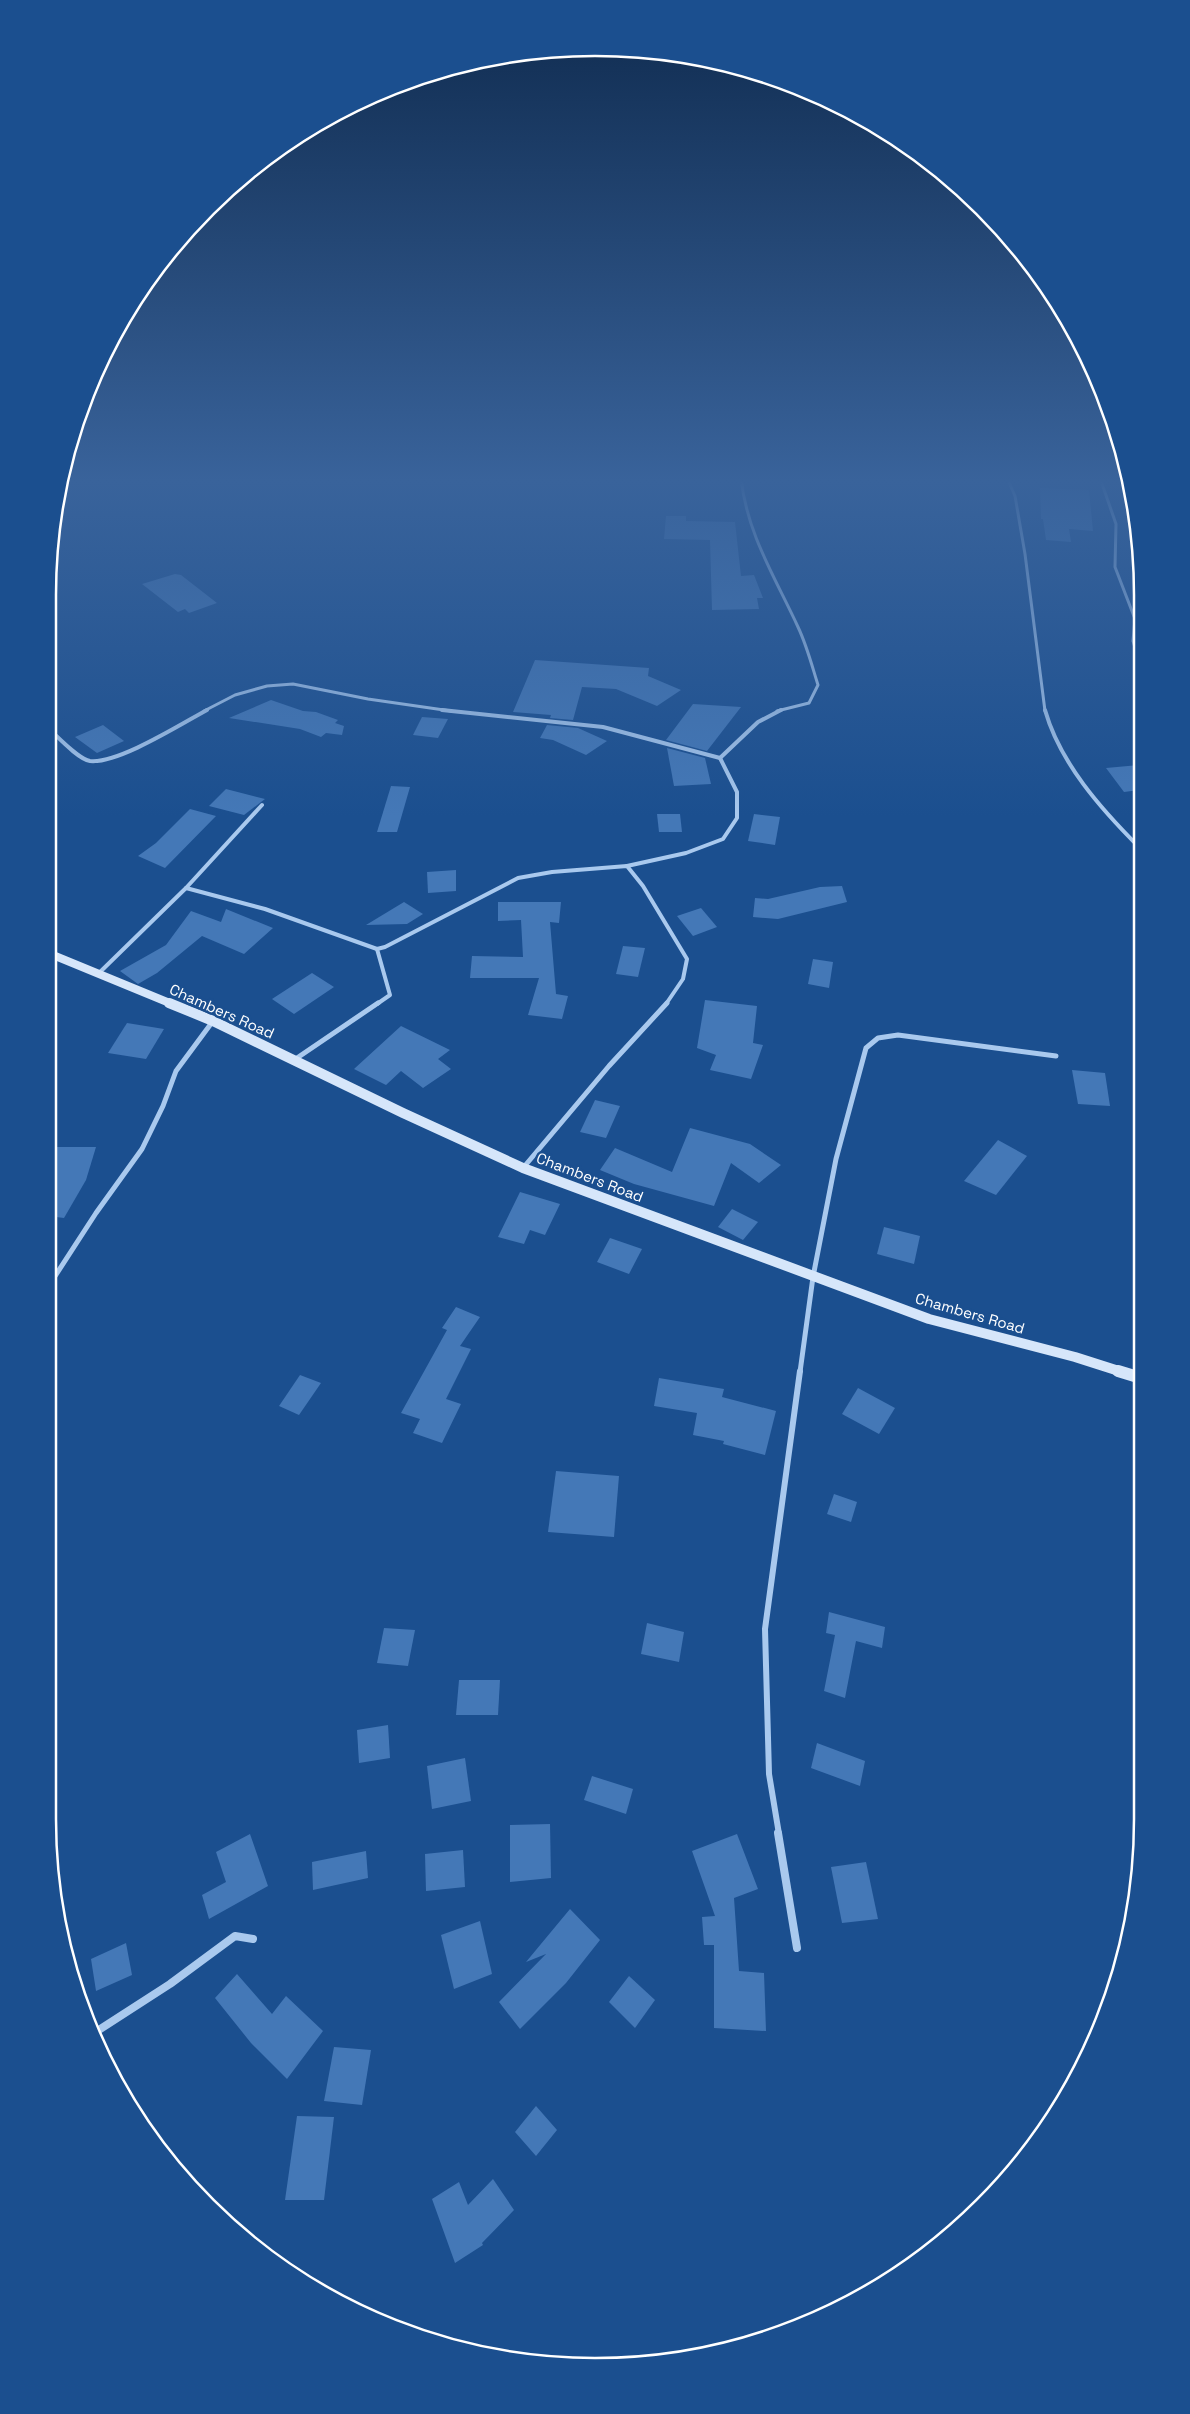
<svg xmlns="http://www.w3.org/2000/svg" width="1190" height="2414" viewBox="0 0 1190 2414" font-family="'Space Grotesk',sans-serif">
  <rect width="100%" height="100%" fill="#1b4f8f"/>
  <g fill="#4478b7">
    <polygon points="1040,488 1089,490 1093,531 1069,529 1071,542 1046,540 1043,519 1041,519"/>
    <polygon points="666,516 686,516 686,521 735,522 741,576 754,575 763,598 757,598 759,609 712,610 710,540 664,539"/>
    <polygon points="175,574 181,575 217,603 189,613 185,609 178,612 142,584"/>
    <polygon points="535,660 649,668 648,676 681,690 657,706 616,689 582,687 573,720 550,718 551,715 513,712"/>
    <polygon points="271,700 303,711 316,712 338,720 335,723 344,726 342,735 326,733 321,737 300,729 229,718"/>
    <polygon points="693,704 741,707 707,751 666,740"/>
    <polygon points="422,717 448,719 438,738 413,735"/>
    <polygon points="103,725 124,741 97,753 75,737"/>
    <polygon points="547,725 578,728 607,741 586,755 553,740 540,738"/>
    <polygon points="667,748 705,758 711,784 674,786"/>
    <polygon points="1139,765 1139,790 1124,792 1106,768"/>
    <polygon points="391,786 410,787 397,832 377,832"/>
    <polygon points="226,789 265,799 244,815 209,806"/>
    <polygon points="190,809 216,816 165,868 138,856 156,843"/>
    <polygon points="657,814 680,814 682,832 659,832"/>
    <polygon points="754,814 780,817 775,845 748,841"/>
    <polygon points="456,870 456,891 428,893 427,872"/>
    <polygon points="842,886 847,902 778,919 753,917 755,898 768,899 820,887"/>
    <polygon points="404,902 423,914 407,924 366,925"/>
    <polygon points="498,902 561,902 559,923 550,922 556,994 568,996 562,1019 528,1015 539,978 470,978 472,956 523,957 521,920 498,921"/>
    <polygon points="701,908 717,927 693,936 677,916"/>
    <polygon points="226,909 273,928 244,954 202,936 157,973 138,984 120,971 166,945 191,911 221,922"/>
    <polygon points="623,946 645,948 638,977 616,974"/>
    <polygon points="813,959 833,962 829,988 808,984"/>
    <polygon points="312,973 334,987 294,1014 272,999"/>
    <polygon points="705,1000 757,1006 753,1043 763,1045 751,1079 710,1070 716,1055 697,1048"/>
    <polygon points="127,1023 164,1029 146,1059 108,1053"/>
    <polygon points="401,1026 450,1050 438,1059 451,1069 423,1088 401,1071 386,1085 354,1069"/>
    <polygon points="1072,1070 1105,1073 1110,1106 1078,1104"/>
    <polygon points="595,1100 620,1106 606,1138 580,1132"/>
    <polygon points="690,1128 750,1144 781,1165 759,1183 731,1163 714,1206 634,1184 600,1170 615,1148 672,1172"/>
    <polygon points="998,1140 1027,1156 996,1195 964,1181"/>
    <polygon points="48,1147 96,1147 86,1180 64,1218 48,1216"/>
    <polygon points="520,1192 560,1204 545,1235 530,1230 524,1244 498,1237"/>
    <polygon points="732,1209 758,1222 743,1240 718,1227"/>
    <polygon points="884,1227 920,1236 914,1264 877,1254"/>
    <polygon points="610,1238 642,1249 629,1274 597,1262"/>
    <polygon points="456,1307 480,1317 460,1346 471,1349 446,1399 461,1404 442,1443 413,1433 420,1419 401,1413 447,1330 442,1328"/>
    <polygon points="300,1375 321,1383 299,1415 279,1406"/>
    <polygon points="659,1378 724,1389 722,1397 776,1411 765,1455 723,1444 724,1441 693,1435 697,1413 654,1406"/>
    <polygon points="858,1388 895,1408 879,1434 842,1414"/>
    <polygon points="556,1471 619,1476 614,1537 548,1532"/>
    <polygon points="834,1494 857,1502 851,1522 827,1514"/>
    <polygon points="829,1612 885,1627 882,1648 856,1641 845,1698 824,1691 835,1635 826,1633"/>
    <polygon points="647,1623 684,1632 679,1662 641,1654"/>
    <polygon points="384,1628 415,1630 408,1666 377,1663"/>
    <polygon points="459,1680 500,1680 498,1715 456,1715"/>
    <polygon points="388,1725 390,1758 359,1763 357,1730"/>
    <polygon points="817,1743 865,1761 860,1786 811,1768"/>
    <polygon points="465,1758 471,1801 432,1809 427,1766"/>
    <polygon points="592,1776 633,1789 626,1814 584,1800"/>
    <polygon points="550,1824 551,1878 510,1882 510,1825"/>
    <polygon points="250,1834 268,1886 209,1919 202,1895 226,1882 216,1852"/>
    <polygon points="737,1834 758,1889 734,1898 739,1971 764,1973 766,2031 714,2028 714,1945 704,1945 702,1917 715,1916 692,1851"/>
    <polygon points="463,1850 465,1887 426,1891 425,1854"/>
    <polygon points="366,1851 368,1878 313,1890 312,1862"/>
    <polygon points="866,1862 878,1919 842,1923 831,1867"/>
    <polygon points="570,1909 600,1940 566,1983 520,2029 499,2002 546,1954 526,1962"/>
    <polygon points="480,1921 492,1974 454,1989 441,1935"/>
    <polygon points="126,1943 132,1975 96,1991 91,1959"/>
    <polygon points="237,1974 272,2014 286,1996 323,2031 287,2079 251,2043 215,1998"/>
    <polygon points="629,1976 655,2000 635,2028 609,2002"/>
    <polygon points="334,2047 371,2050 362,2105 324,2101"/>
    <polygon points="536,2106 557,2130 536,2156 515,2132"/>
    <polygon points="297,2116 334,2117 324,2200 285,2200"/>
    <polygon points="493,2179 514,2210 482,2243 483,2245 455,2263 432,2199 459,2182 468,2205"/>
  </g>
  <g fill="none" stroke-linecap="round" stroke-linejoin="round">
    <g stroke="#a9c9ee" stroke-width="3">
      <path d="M741,478C747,534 775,577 798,627C807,646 812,666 818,685L809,703L777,711"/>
      <polyline points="1007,478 1015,496 1025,554 1045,711"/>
      <polyline points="1100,478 1116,524 1115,567 1135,619 1133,641 1138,657"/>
      <polyline points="204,711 235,695 267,686 293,684 368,699 451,711"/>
    </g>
    <g stroke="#a9c9ee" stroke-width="4">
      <polyline points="442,710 603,727 720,758 737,792 737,818 723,839 686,853 627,866"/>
      <path d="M1045,710C1060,763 1101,809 1139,847"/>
      <path d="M48,728C58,737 78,759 90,761C118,764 181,724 207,710"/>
      <polyline points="720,758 758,722 781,710"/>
      <polyline points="186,888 265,909 377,949 385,947 518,878 552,872 627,866 643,886 687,959 683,979 666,1004"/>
      <polyline points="99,973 186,888 262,805"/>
      <polyline points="377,1004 390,995 377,949"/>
    </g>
    <g stroke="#a9c9ee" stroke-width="5">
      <polyline points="294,1060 378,1003"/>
      <polyline points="523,1168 609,1066 667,1003"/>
      <polyline points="48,1287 96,1213 142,1149 163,1106 176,1071 213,1021"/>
      <polyline points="800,1372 813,1277 836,1159 866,1048 878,1038 898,1035 1056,1056"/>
    </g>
    <polyline stroke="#a9c9ee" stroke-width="6" points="779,1834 769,1774 765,1629 800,1371"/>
    <g stroke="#a9c9ee" stroke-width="8">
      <polyline points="778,1833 797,1948"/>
      <polyline points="94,2033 170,1984 235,1936 253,1939"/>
    </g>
    <polyline stroke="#d6e6fa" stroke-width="8" points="48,953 172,1004"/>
    <polyline stroke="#d6e6fa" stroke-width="10" points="169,1003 213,1021 403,1113 523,1168 929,1319 1075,1357 1122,1372"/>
    <polyline stroke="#d6e6fa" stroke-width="12" points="1118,1371 1141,1378"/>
  </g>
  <linearGradient id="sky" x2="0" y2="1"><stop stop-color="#0f2b4f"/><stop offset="0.59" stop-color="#39639b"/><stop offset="1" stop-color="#39639b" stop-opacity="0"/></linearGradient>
  <rect width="1190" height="816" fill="url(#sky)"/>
  <g text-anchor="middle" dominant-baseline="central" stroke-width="5" stroke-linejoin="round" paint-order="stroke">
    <g font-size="15" fill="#fff" stroke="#1b4f8f">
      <text transform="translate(222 1011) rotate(24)">Chambers Road</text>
      <text transform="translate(590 1177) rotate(21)">Chambers Road</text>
      <text transform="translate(970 1313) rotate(16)">Chambers Road</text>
    </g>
  </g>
  <path d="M0 0H1190V2414H0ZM595 56H595A539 539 0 0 1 1134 595V1819A539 539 0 0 1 595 2358H595A539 539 0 0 1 56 1819V595A539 539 0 0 1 595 56Z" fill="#1b4f8f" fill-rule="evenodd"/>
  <path fill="none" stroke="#fff" stroke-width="2.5" d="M595 56H595A539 539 0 0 1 1134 595V1819A539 539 0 0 1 595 2358H595A539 539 0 0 1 56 1819V595A539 539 0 0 1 595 56Z"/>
</svg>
